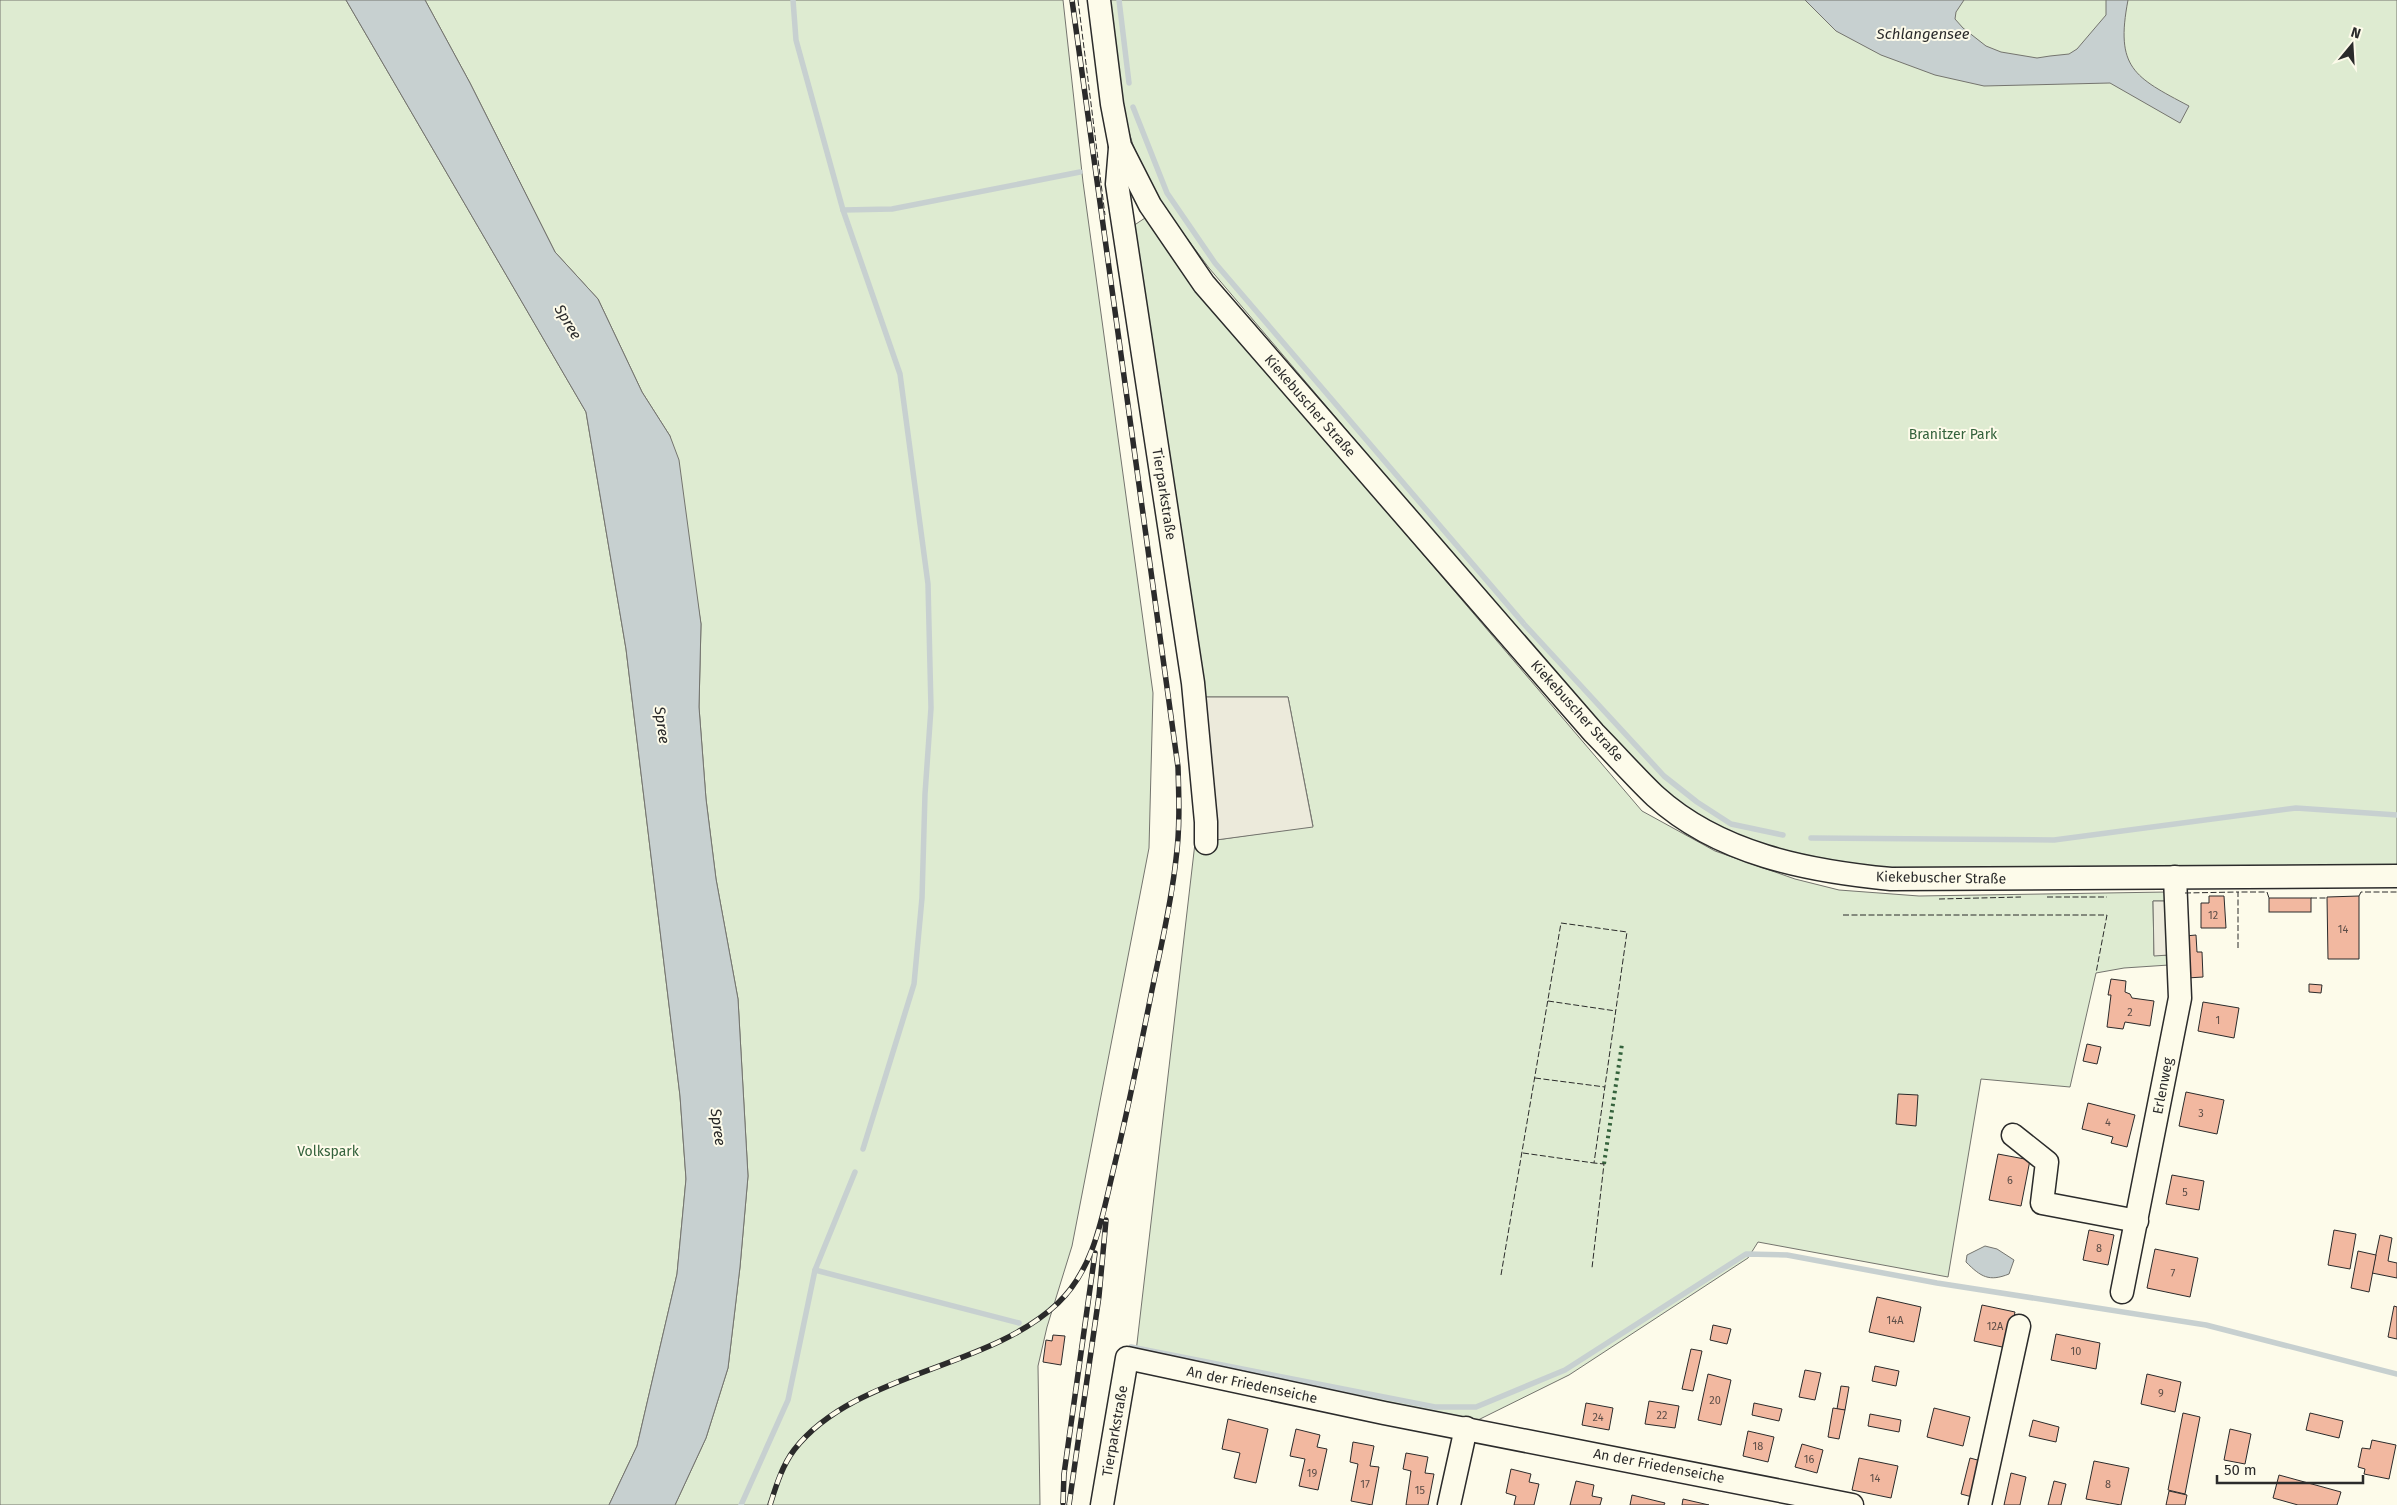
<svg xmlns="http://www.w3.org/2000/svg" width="2397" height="1505" viewBox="0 0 2397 1505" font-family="'Fira Sans',sans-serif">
  <rect width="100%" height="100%" fill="#fdfbea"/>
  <g fill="#deebd1" stroke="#74746e">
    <polygon points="0,0 346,0 586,412 626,649 680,1096 686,1179 677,1274 637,1446 609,1505 0,1505"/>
    <polygon points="425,0 1063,0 1083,182 1153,693 1149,848 1072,1246 1047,1327 1038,1366 1040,1505 675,1505 706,1438 728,1368 740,1267 748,1176 738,999 716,879 706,799 699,707 701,624 670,436 642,392 598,299 555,252 470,83"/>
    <polygon points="1108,0 2397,0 2397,870 1928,870 1861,866 1793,855 1727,831 1692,811 1659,788 1586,712 1209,268 1157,198 1133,145 1121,106"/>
    <polygon points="1145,218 1183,273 1642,811 1715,851 1795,879 1839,890 1919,896 2167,892 2167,901 2153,901 2154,955 2169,955 2169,965 2124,968 2096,973 2070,1087 1981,1079 1948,1277 1758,1242 1748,1258 1569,1375 1474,1422 1136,1352 1195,843 1313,826 1288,697 1186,697 1133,226"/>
  </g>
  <g fill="#eceadb" stroke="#74746e">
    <polygon points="1204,697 1288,697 1313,827 1216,840"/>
    <polygon points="2153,901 2167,901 2169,955 2154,956"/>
  </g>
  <g fill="#c7d0d0" stroke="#74746e">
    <polygon points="346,0 425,0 470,83 555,252 598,299 642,392 670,436 679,460 701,624 699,707 706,799 716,879 738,999 748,1176 740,1267 728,1368 706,1438 675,1505 609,1505 637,1446 677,1274 686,1179 680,1096 626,649 586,412"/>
    <path d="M1805,0H1964L1956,12L1955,19L1963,28L1986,46L2001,52L2037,58L2050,56L2069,54L2077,49L2106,15V0H2128C2115,68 2134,77 2189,106L2180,123L2110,83L1984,86L1935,75L1881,55L1836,31Z"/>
    <path d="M1985,1246L1997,1249L2014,1260L2009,1274C1989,1282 1981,1277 1966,1262L1967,1255Z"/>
  </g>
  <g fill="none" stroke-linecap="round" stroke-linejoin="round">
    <g stroke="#c7d0d0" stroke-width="5.5">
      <polyline points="793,0 796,40 843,210 900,374 928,584 931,708 925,794 922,898 914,984 863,1149"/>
      <polyline points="1119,0 1129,83"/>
      <polyline points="1133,107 1167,193 1215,263 1524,624 1664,776 1697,802 1731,824 1783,835"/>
      <polyline points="843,210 892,209 1080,172"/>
      <polyline points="1811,838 2054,840 2296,808 2397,815"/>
      <polyline points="815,1270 1019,1323"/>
      <polyline points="1131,1347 1435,1407 1476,1407 1565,1370 1746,1254 1787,1255 1937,1283 2206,1325 2397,1374"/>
      <polyline points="741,1505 788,1400 815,1270 855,1172"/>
    </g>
  </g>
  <g fill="#f2b8a0" stroke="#2b2b2b">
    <polygon points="2209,896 2224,896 2226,928 2201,928 2201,903 2209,903"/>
    <polygon points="2359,896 2359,959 2328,959 2327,897"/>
    <rect x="2269" y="898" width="42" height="14"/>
    <polygon points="2196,935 2197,952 2202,952 2203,977 2187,978 2185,936"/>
    <polygon points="2111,979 2126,981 2125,992 2130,994 2132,998 2154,1001 2150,1026 2125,1022 2123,1029 2107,1027 2111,995 2108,995"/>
    <polygon points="2309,984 2322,985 2321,993 2309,992"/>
    <polygon points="2203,1002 2239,1008 2234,1038 2198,1031"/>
    <polygon points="2087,1044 2101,1047 2097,1064 2083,1061"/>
    <polygon points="2186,1092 2224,1100 2217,1134 2179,1126"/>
    <polygon points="1898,1094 1918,1095 1916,1126 1896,1124"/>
    <polygon points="2088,1103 2135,1115 2127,1147 2111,1143 2113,1137 2082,1129"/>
    <polygon points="1998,1154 2030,1160 2021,1206 1989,1200"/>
    <polygon points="2172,1175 2204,1181 2199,1210 2166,1204"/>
    <polygon points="2089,1230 2114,1235 2108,1265 2083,1260"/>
    <polygon points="2334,1230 2356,1234 2350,1269 2328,1265"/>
    <polygon points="2380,1235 2392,1238 2388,1261 2397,1263 2397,1278 2372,1273"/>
    <polygon points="2155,1249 2198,1258 2190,1297 2147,1288"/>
    <polygon points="2358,1251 2376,1255 2369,1292 2351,1288"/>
    <polygon points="1877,1297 1921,1307 1914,1342 1869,1332"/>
    <polygon points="1982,1305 2015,1312 2007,1348 1974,1341"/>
    <polygon points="2394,1306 2397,1307 2397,1339 2388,1337"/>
    <polygon points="1713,1325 1731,1329 1727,1344 1710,1340"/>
    <polygon points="2056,1334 2100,1343 2096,1369 2051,1360"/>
    <polygon points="1053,1335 1065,1336 1061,1365 1043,1362 1046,1340 1052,1341"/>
    <polygon points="1691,1349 1702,1351 1693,1391 1682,1389"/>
    <polygon points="1875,1366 1899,1371 1896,1386 1872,1381"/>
    <polygon points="1805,1370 1821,1373 1815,1400 1799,1397"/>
    <polygon points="1708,1374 1731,1380 1721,1425 1698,1420"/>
    <polygon points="2147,1374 2181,1382 2175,1412 2141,1404"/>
    <polygon points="1841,1386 1849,1387 1845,1410 1837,1409"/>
    <polygon points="1649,1401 1679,1406 1675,1428 1645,1424"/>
    <polygon points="1586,1403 1613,1408 1609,1430 1582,1425"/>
    <polygon points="1754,1403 1782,1409 1779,1421 1752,1415"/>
    <polygon points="1833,1408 1845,1410 1839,1439 1828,1437"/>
    <polygon points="1934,1408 1970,1417 1963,1446 1927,1437"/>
    <polygon points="2183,1413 2200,1417 2185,1494 2168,1490"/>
    <polygon points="2310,1413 2343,1421 2339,1438 2306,1430"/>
    <polygon points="1870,1414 1901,1420 1899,1432 1868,1426"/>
    <polygon points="1228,1419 1268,1429 1256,1483 1234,1478 1240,1453 1222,1449"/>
    <polygon points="2033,1420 2059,1427 2056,1442 2029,1436"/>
    <polygon points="1296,1429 1320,1435 1317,1447 1327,1449 1318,1490 1299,1486 1305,1459 1290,1456"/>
    <polygon points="2230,1429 2251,1434 2245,1464 2224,1460"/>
    <polygon points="1748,1431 1774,1437 1768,1462 1743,1456"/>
    <polygon points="2372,1440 2396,1445 2389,1479 2364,1474 2365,1469 2358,1467 2362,1448 2370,1449"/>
    <polygon points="1353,1442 1374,1446 1370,1466 1379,1467 1372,1505 1351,1501 1358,1464 1350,1462"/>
    <polygon points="1802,1444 1823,1450 1817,1473 1795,1467"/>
    <polygon points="1406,1453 1428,1457 1425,1473 1434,1474 1428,1505 1406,1505 1411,1471 1403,1469"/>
    <polygon points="1859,1458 1898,1466 1891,1498 1852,1490"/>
    <polygon points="1970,1458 1985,1462 1976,1498 1961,1494"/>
    <polygon points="2094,1461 2129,1468 2121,1505 2086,1499"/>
    <polygon points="1511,1469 1531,1474 1529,1482 1539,1484 1534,1505 1514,1505 1516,1496 1506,1493"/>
    <polygon points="2011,1473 2026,1477 2020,1505 2004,1505"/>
    <polygon points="2279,1475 2341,1492 2337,1505 2298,1505 2273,1498"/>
    <polygon points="1576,1481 1594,1485 1592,1496 1602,1498 1600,1505 1570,1505"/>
    <polygon points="2054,1481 2066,1484 2061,1505 2048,1505"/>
    <polygon points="2169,1491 2187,1495 2185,1505 2166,1505"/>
    <polygon points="1632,1495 1665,1503 1664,1505 1630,1505"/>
    <polygon points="1683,1499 1709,1505 1682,1505"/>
  </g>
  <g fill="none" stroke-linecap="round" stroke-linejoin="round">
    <g stroke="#2b2b2b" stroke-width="25">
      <g id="minor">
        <path d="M1099,0L1112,104L1120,146L1150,205L1204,284L1594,733C1615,754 1634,776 1655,796C1719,854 1807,871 1891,879L2397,876"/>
        <polyline points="1120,148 1117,184 1193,683 1206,822 1206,843"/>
        <polyline points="2013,1135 2047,1162 2042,1203 2137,1221"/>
        <polyline points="2122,1292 2180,998 2175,877"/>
        <polyline points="1102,1505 1127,1358 1384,1413 1852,1505"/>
        <polyline points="1449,1505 1466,1428"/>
        <polyline points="1980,1505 2019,1326"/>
      </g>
    </g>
    <use href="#minor" stroke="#fdfbea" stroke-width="22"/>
    <g stroke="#2b2b2b" stroke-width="5.5">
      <g id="rail">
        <polyline points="1063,1503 1064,1474 1095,1253"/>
        <path d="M770,1505C776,1486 782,1466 794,1450C854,1372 988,1370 1058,1303C1096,1267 1103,1211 1115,1163C1128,1109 1139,1055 1150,1000C1159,954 1171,907 1176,859C1180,829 1179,798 1178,767L1072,0"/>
        <polyline points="1069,1505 1099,1296 1106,1220"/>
      </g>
    </g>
    <use href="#rail" stroke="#fdfbea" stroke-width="4" stroke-dasharray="11" stroke-linecap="butt"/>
    <polyline stroke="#34623c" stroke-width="4" stroke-dasharray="2.5 4" stroke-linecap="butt" points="1604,1164 1622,1044"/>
    <g stroke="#2b2b2b" stroke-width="1" stroke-dasharray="6 2.5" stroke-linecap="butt">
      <polyline points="1078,0 1105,215"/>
      <polyline points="2185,893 2238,892"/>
      <polyline points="2359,896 2361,892 2397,892"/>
      <polyline points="2047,897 2107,897"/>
      <polyline points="2311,898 2327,898"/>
      <polyline points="1939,899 2021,897"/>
      <polyline points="1843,915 2107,915 2096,973"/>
      <polyline points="2238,948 2238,892 2267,892 2269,898"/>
      <polyline points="1548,1001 1616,1011"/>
      <polyline points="1535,1078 1605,1087"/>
      <polyline points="1523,1153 1594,1163"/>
      <polyline points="1501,1275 1561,923 1627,932 1594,1163 1604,1164 1592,1268"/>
    </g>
  </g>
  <g text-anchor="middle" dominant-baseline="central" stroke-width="4" stroke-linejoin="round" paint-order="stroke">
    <g font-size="11" fill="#5d4e48">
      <text x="2213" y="915">12</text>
      <text x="2343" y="929">14</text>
      <text x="2130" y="1012">2</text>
      <text x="2218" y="1020">1</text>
      <text x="2201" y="1113">3</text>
      <text x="2108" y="1122">4</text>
      <text x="2010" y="1180">6</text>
      <text x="2185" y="1192">5</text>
      <text x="2099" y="1248">8</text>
      <text x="2173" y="1273">7</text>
      <text x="1895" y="1320">14A</text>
      <text x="1995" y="1326">12A</text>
      <text x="2076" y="1351">10</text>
      <text x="2161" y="1393">9</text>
      <text x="1715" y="1400">20</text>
      <text x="1662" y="1415">22</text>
      <text x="1598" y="1417">24</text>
      <text x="1758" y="1446">18</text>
      <text x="1809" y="1459">16</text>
      <text x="1312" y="1473">19</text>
      <text x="1875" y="1478">14</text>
      <text x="1365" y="1484">17</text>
      <text x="2108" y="1484">8</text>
      <text x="1420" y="1490">15</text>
    </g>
    <g font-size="14" fill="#2b2b2b" stroke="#fdfbea">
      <text transform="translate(1310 406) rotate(49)">Kiekebuscher Straße</text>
      <text transform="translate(1164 494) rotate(81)">Tierparkstraße</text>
      <text transform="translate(1577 711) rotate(48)">Kiekebuscher Straße</text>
      <text transform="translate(1941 878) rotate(1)">Kiekebuscher Straße</text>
      <text transform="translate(2163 1086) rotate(-79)">Erlenweg</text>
      <text transform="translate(1252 1385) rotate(12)">An der Friedenseiche</text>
      <text transform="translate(1115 1431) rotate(-80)">Tierparkstraße</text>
      <text transform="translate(1659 1466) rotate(11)">An der Friedenseiche</text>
    </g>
    <g font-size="14" fill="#34623c" stroke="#fdfbea">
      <text x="1953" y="434">Branitzer Park</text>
      <text x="328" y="1151">Volkspark</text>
    </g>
    <g font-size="15" font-style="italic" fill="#2b2b2b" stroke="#fdfbea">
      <text x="1923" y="34">Schlangensee</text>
      <text transform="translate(568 322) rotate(59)">Spree</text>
      <text transform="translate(662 725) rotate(82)">Spree</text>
      <text transform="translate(718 1127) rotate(82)">Spree</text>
    </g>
  </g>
  <g transform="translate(2352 45) rotate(18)" stroke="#fdfbea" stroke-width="4" paint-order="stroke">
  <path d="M0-4L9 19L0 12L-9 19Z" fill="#2b2b2b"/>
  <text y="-8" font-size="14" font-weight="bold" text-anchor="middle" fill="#2b2b2b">N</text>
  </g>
  <path d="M2217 1475v8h146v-8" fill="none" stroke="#2b2b2b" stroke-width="2.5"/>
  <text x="2224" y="1475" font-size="15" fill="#2b2b2b" stroke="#fdfbea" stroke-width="4" paint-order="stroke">50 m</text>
</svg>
